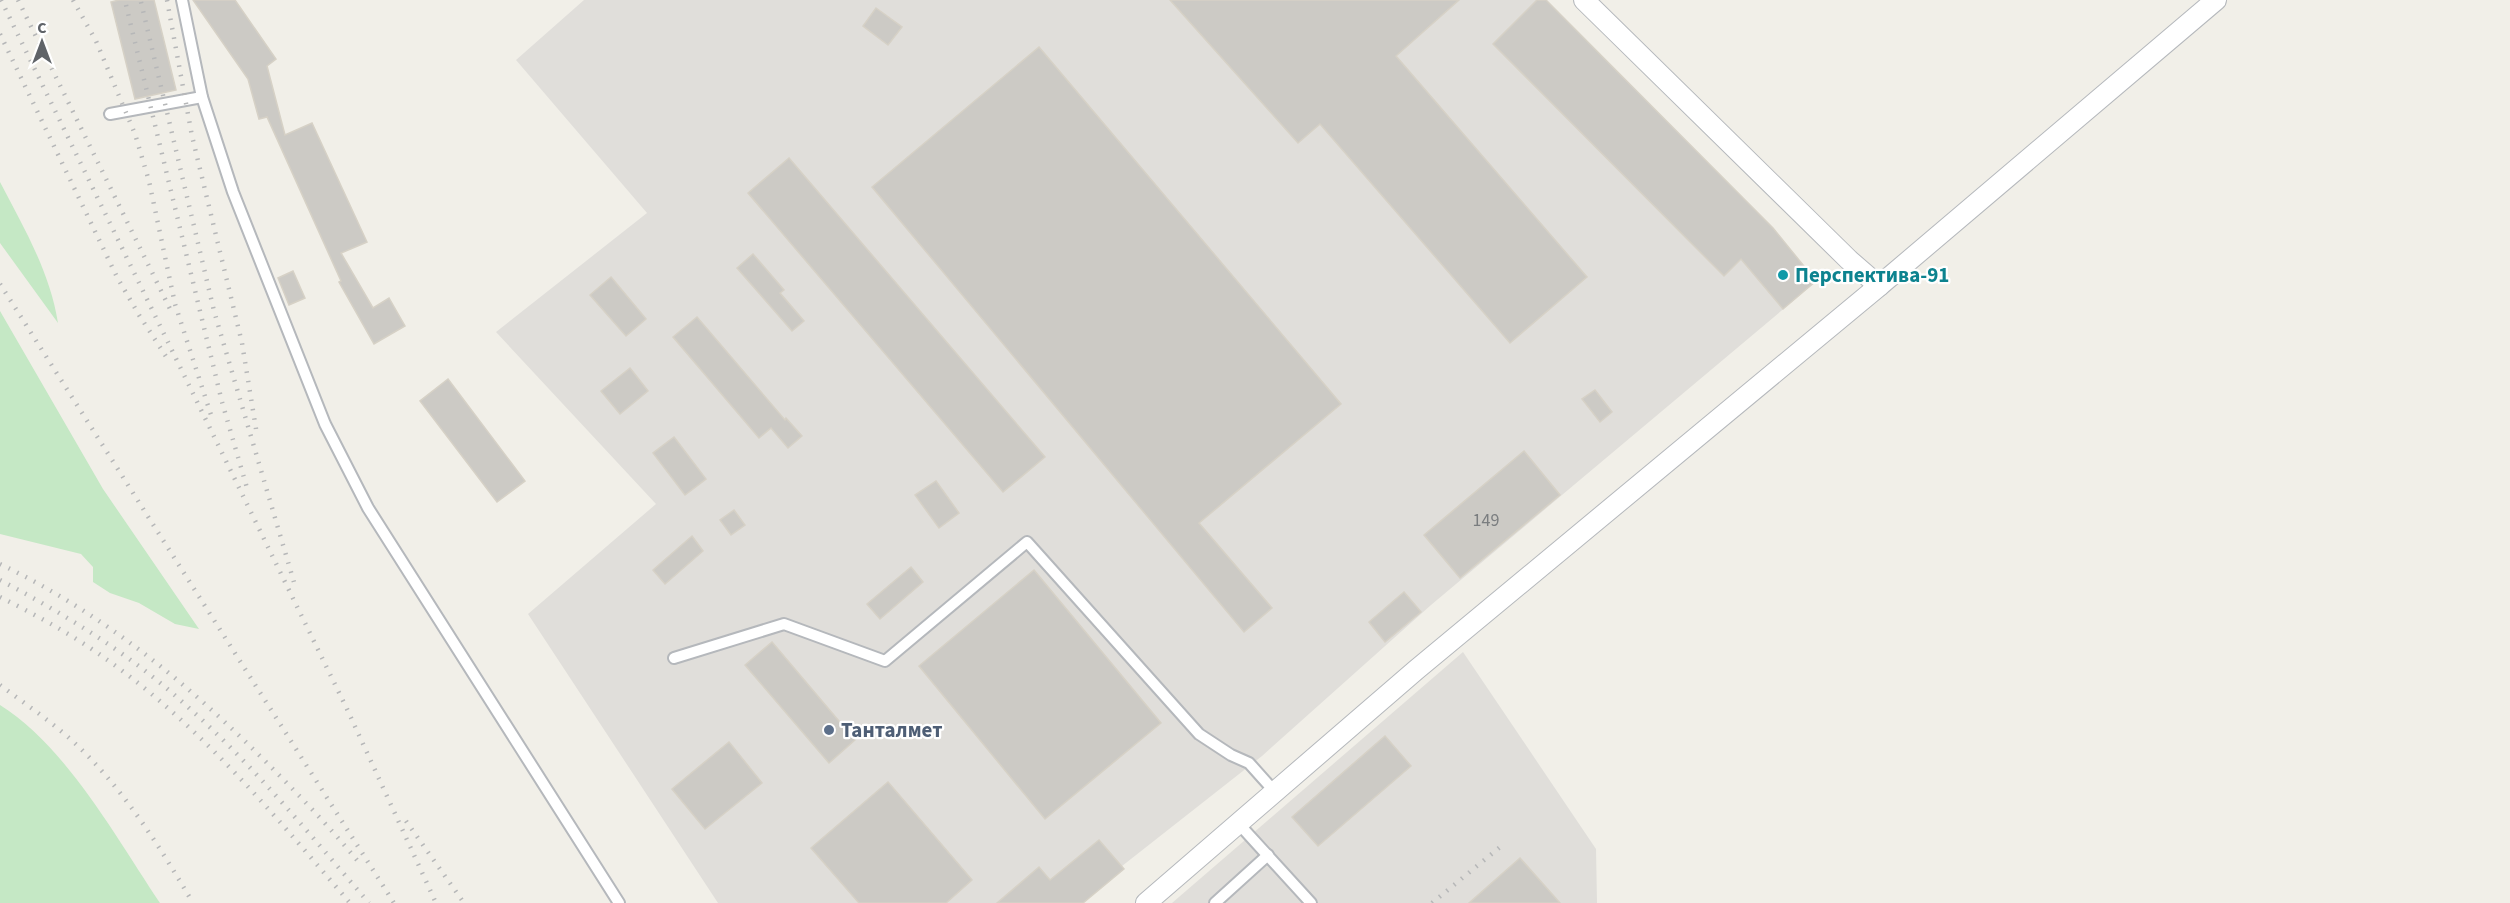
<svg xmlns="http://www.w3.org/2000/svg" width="2510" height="903" viewBox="0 0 2510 903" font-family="'Source Sans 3',sans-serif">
  <rect width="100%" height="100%" fill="#f1efe8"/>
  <g fill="#e0deda">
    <polygon points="584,0 1539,0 1818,280 1431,605 1262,756 1075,903 718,903 528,614 656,504 496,332 647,213 516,60"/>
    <polygon points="1463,652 1596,849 1597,903 1172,903"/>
  </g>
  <g fill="#c5e8c5">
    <path d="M0,182C24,228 50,272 58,323L0,243Z"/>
    <polygon points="0,311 103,489 199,629 175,624 139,603 110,593 93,582 93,567 81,554 0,534"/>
    <path d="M0,705C66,746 117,839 160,903H0Z"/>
  </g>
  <g fill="#cccac5" stroke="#d6d1c6" stroke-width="1.5">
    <polygon points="119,0 154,0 176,90 135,99 111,2"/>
    <polygon points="193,0 235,0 276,59 267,66 285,135 312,123 367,242 341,253 373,308 389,298 405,326 374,344 339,282 341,281 267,117 259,119 248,79"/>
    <polygon points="1170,0 1459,0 1396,56 1587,277 1510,343 1320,124 1298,143"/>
    <polygon points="1537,0 1546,0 1773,228 1816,281 1783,309 1741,259 1724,276 1493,44"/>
    <polygon points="876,8 902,27 888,45 863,26"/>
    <polygon points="1039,47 1341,404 1199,523 1272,608 1244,632 872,187"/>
    <polygon points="789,158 1045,457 1003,492 748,193"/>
    <polygon points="753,254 784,290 780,293 804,321 792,331 737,268"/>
    <polygon points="293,271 305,298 289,305 278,278"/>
    <polygon points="611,277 646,319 626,336 590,295"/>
    <polygon points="697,317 785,420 786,418 802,436 788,448 771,428 759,438 673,337"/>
    <polygon points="630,368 648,391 620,414 601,391"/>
    <polygon points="448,379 525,481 497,502 420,401"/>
    <polygon points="1595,390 1612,412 1600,422 1582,399"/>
    <polygon points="674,437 706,479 685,495 653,453"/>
    <polygon points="1524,451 1560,495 1460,578 1424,535"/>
    <polygon points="936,481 959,513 939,528 915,495"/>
    <polygon points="734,510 745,525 731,535 720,520"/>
    <polygon points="692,536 703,551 665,584 653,570"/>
    <polygon points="911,567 923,582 880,619 867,604"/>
    <polygon points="1034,570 1161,723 1045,819 919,666"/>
    <polygon points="1404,592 1421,612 1385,642 1369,622"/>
    <polygon points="772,642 855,740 829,763 745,665"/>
    <polygon points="1385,736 1411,766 1318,846 1292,817"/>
    <polygon points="729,742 762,783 705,829 672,789"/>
    <polygon points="888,782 972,880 946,903 859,903 811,848"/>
    <polygon points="1099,840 1124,869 1083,903 997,903 1039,867 1050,880"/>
    <polygon points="1520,858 1560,903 1469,903"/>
  </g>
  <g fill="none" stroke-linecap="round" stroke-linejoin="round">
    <g stroke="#b5b8bc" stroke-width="14">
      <g id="service">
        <polyline points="182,0 202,97 233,192 325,424 368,508 619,903"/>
        <polyline points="110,114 202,97"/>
        <polyline points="674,658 784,624 885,661 1027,542 1199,734 1231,755 1249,763 1275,792"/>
        <polyline points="1238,823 1311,903"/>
        <polyline points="1215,903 1268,855"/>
      </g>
    </g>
    <g stroke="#b5b8bc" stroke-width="22">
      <g id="minor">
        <polyline points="1584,0 1849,260 1879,286 2216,0"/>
        <polyline points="1146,903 1416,670 1879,286"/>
      </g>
    </g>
    <use href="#service" stroke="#fff" stroke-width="10"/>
    <use href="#minor" stroke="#fff" stroke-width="20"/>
    <g stroke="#b6b7b8" stroke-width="4.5" stroke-dasharray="1.5 8" stroke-linecap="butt">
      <polyline points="1,0 347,709 436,903"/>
      <polyline points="18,0 173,315"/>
      <polyline points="73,0 96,41 135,134 149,181 175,304 212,418"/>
      <polyline points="167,0 192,136 242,343 256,429"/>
      <polyline points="141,2 214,311 296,589"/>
      <polyline points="126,5 222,402 247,488"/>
      <polyline points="0,34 117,277 139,315 167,358"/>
      <polyline points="0,284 394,903"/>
      <path d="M0,564C100,612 184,680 262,758C296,792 330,827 361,865"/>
      <path d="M0,580C68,616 133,656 189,708C255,767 311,836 369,903"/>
      <path d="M0,597C36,615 73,635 106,659C201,726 275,816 350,903"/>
      <path d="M0,685C28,706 58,726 83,751C128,796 161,849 193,903"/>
      <polyline points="406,821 464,903"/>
      <polyline points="1432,903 1505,843"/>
    </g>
  </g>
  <circle fill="#0f9aa8" stroke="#fff" stroke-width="2" cx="1783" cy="275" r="6"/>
  <circle fill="#5c6f8a" stroke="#fff" stroke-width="2" cx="829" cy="730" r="6"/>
  <g text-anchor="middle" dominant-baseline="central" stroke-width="4.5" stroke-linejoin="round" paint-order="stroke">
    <g font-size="18" fill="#7a7d7f">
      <text x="1486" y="520">149</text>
    </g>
    <g font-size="21" font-weight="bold" fill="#0d838f" stroke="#fff" text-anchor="start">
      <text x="1795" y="275">Перспектива-91</text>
    </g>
    <g font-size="21" font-weight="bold" fill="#4e5e75" stroke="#fff" text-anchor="start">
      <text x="841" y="730">Танталмет</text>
    </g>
  </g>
  <g transform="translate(42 42)" stroke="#ffffff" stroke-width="4.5" paint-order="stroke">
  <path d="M0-4.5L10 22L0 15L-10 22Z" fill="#5f6368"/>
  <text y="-9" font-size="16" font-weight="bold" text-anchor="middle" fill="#5f6368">С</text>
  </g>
</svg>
